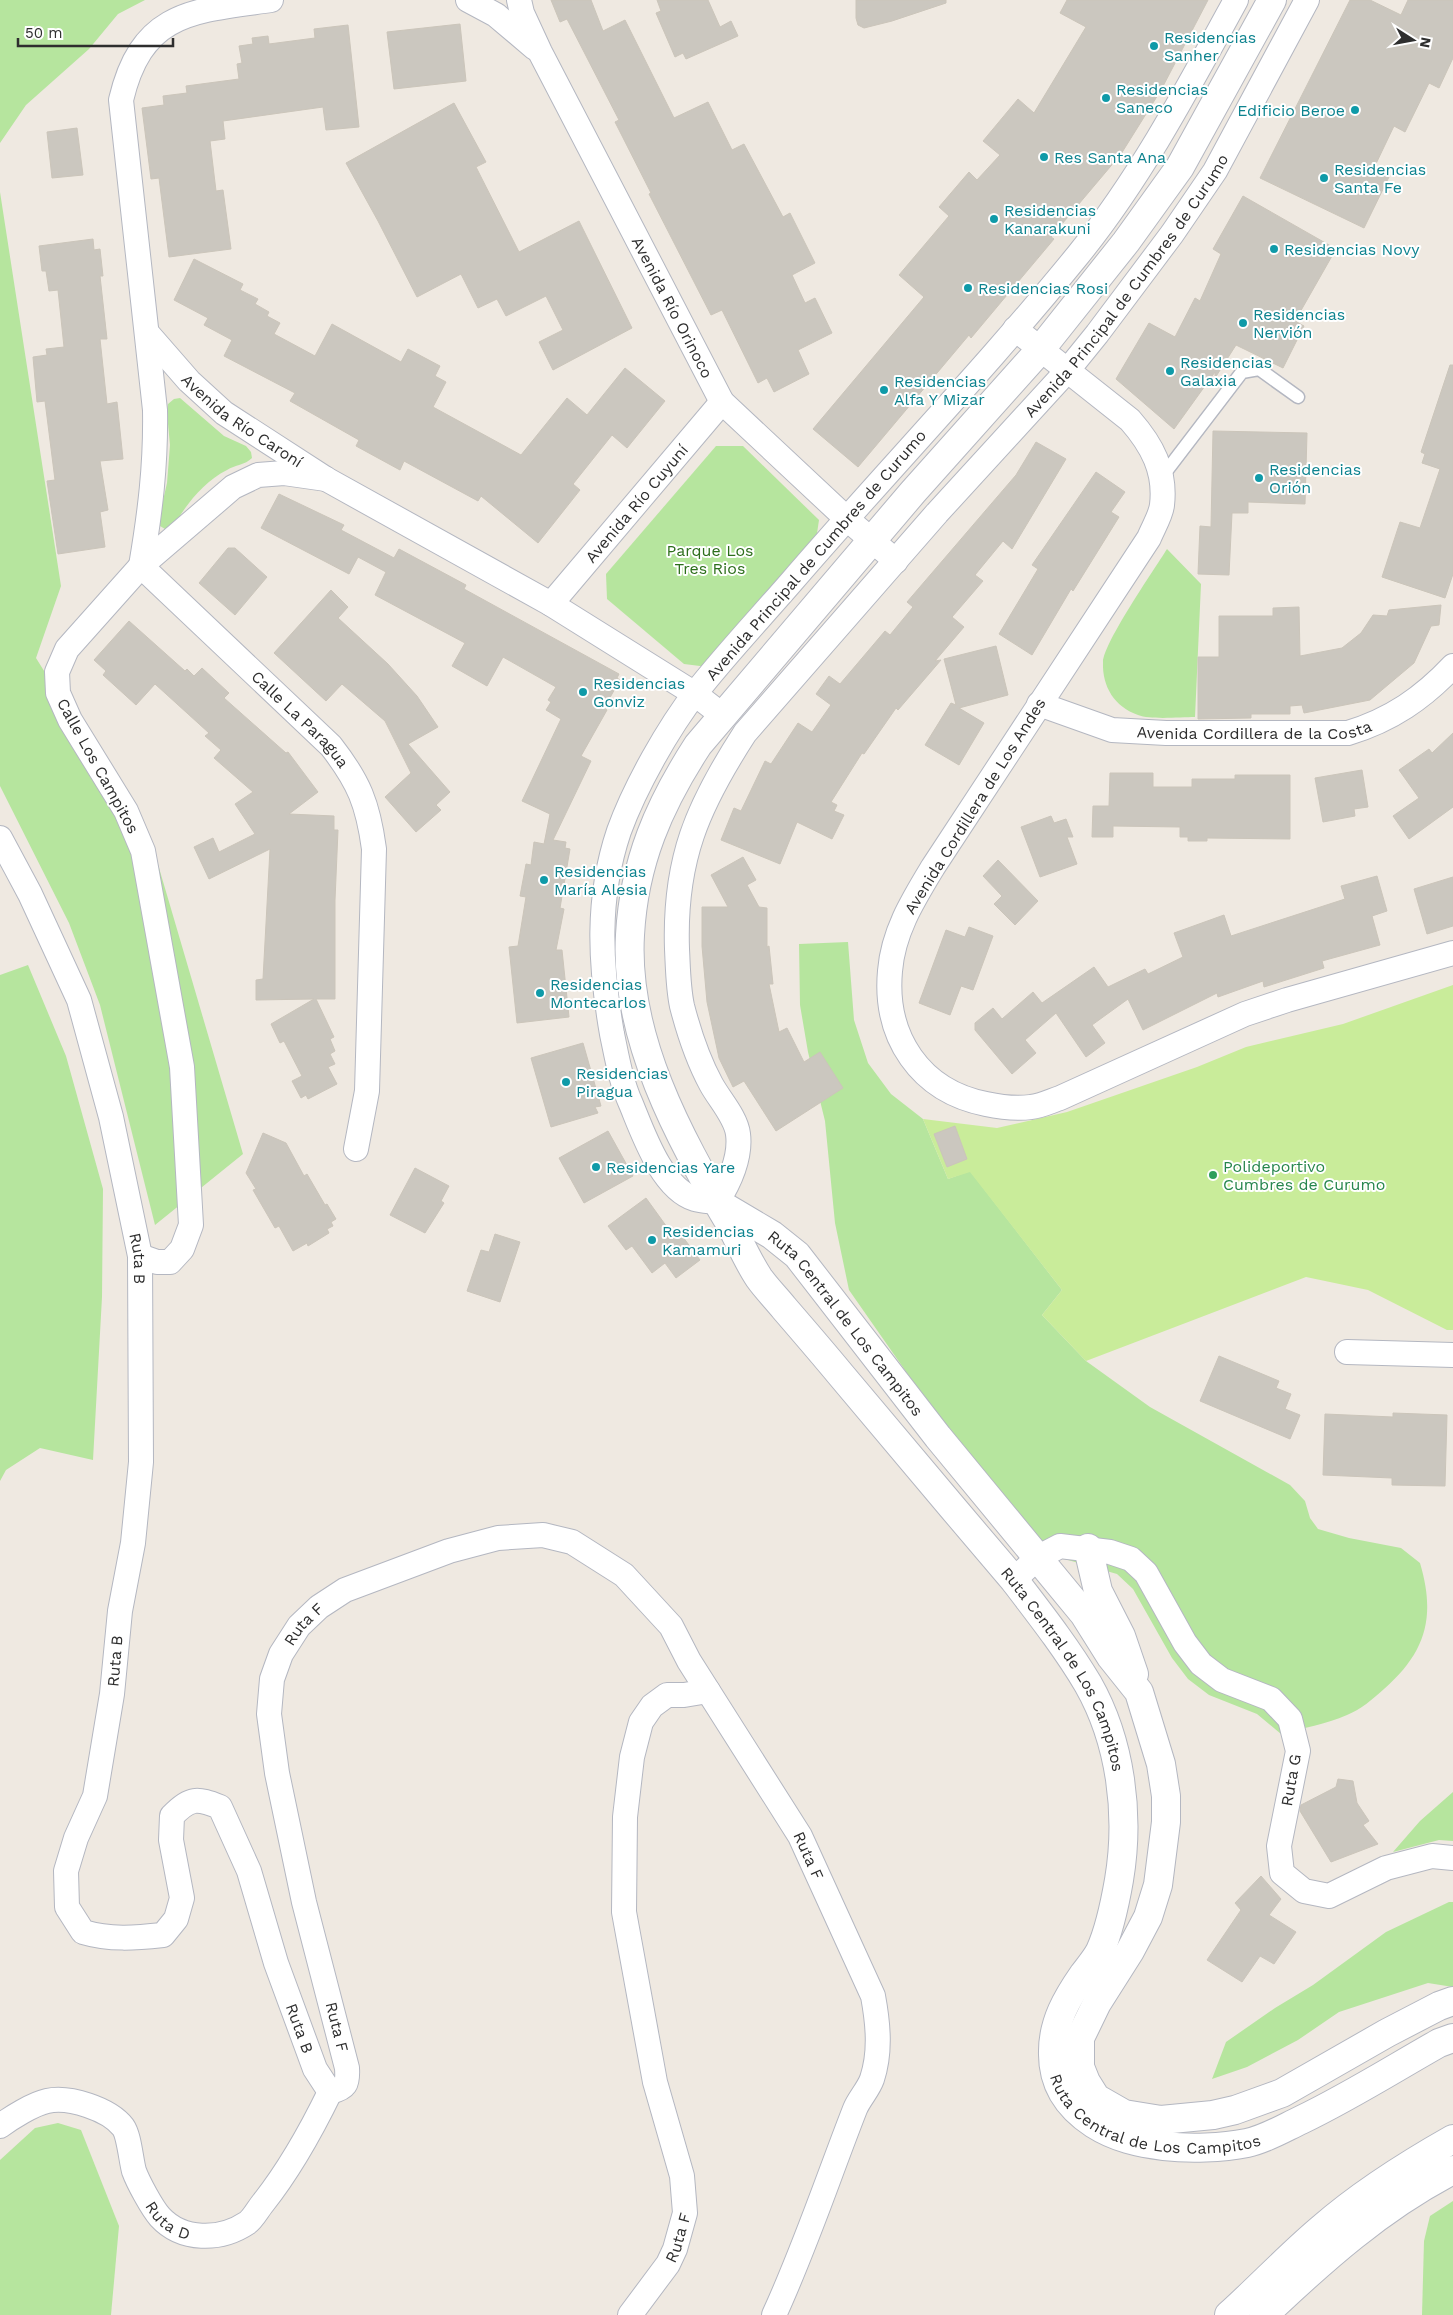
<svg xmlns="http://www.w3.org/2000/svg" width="1453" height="2315" viewBox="0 0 1453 2315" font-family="'Work Sans',sans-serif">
  <rect width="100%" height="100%" fill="#efe9e1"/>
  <g fill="#b6e59e">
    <polygon points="0,0 145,0 118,14 89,49 26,105 0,143"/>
    <polygon points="0,192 61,586 36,658 152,844 243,1154 155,1225 100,1005 69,923 0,786"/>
    <path d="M180,398L224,436L246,446L251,452L252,458C245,465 235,465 227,470C203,482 186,505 172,528L165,529L160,526L159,518L167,483L170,445L167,413L168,404L174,399Z"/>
    <polygon points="716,446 743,446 819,520 816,540 708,667 684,664 607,599 606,574"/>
    <path d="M1167,549L1201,584L1195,717C1180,717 1151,720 1138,715C1115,707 1102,687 1103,662C1104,642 1154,570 1167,549Z"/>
    <path d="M848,942L854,1020L868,1063L891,1094L923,1119L948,1179L970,1171L1062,1290L1042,1315L1086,1361L1150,1407L1290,1485L1305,1501L1310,1518L1318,1529L1349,1538L1401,1548L1420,1563C1436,1617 1426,1652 1384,1689C1373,1699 1360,1710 1347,1715C1326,1724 1303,1728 1281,1734L1257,1714L1209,1695L1188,1679L1172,1658L1133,1589L1117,1574L1061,1558L999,1505L849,1290L835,1223L825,1121L808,1052L800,1005L799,944Z"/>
    <polygon points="28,965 66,1056 103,1189 102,1297 93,1460 40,1448 6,1470 0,1481 0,975"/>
    <polygon points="1453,1792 1453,1841 1439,1840 1393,1852 1420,1821"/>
    <polygon points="1449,1902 1453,1902 1453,1987 1428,1983 1339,2012 1298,2040 1247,2067 1212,2079 1226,2042 1275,2008 1313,1985 1386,1932"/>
    <polygon points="58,2123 81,2130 119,2226 111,2315 0,2315 0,2160 35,2128"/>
    <polygon points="1453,2201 1453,2315 1422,2315 1424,2241 1430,2216"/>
  </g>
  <polygon fill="#c9ec9a" points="1453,985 1453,1330 1447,1330 1368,1290 1306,1277 1086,1361 1042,1315 1062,1290 970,1172 948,1179 923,1119 997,1128 1067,1112 1197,1067 1246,1047 1343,1024"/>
  <g fill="#cbc7bf" stroke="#cbc5ba">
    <polygon points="551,0 591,0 603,31 625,20 674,118 708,102 732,150 744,144 783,217 790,213 815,263 792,275 805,303 815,298 832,333 798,350 809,374 774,392 767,378 758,383 722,310 711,315 649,194 651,193 615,122 619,120 567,19 560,22"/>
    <polygon points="657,0 708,0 720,27 731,21 738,36 686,59 683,53 675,57 656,13 661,11"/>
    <polygon points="856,0 946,0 946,3 892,21 864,28 858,25 856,18"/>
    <polygon points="1067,0 1208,0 1161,90 1121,154 1051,237 1054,239 1007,295 971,338 969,335 858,467 813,429 924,297 899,275 949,216 939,207 969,172 977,180 1000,155 983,141 1018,99 1034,113 1086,27 1060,13"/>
    <polygon points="1350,0 1370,0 1401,15 1408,0 1453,0 1453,58 1439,88 1429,83 1405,132 1394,126 1373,170 1389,177 1364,228 1260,178"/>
    <polygon points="460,24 466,81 394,89 387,32"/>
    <polygon points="348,25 359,127 326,130 323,107 223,121 225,139 210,141 216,191 223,190 231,249 169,257 159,178 151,179 142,108 164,105 163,96 187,93 186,86 239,79 237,64 242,63 239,46 253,44 252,38 268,36 269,44 315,38 314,29"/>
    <polygon points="454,103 486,162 476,167 519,252 579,221 632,328 553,370 539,342 563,330 546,296 506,316 497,299 478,308 461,274 417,297 378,221 346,163"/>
    <polygon points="77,128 83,175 52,178 47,132"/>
    <polygon points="1243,196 1336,249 1295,321 1304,326 1283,368 1236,345 1215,378 1215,372 1174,429 1116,379 1149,323 1175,337 1195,298 1200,301 1221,254 1213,249"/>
    <polygon points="93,239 94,250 100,249 103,276 100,276 107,339 100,339 107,404 117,402 123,459 100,461 108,510 100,512 105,547 58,554 47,481 55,480 45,401 37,402 33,357 47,355 46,349 64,347 58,290 49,291 46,271 42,271 39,246"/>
    <polygon points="194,259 243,284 240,290 258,299 255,304 269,312 267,316 280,323 274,334 315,356 332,324 401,362 408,349 440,366 435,376 446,382 433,407 521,455 567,398 587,415 625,368 665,401 627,448 612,435 573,484 580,490 538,543 481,496 478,501 404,461 400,470 356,446 359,440 290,401 295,393 224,356 232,340 204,325 208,318 174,300"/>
    <polygon points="1450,365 1453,365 1453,574 1445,598 1382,577 1400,522 1420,528 1440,469 1422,463 1425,454 1421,452"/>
    <polygon points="1213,431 1307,433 1305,504 1248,502 1248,513 1232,513 1229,575 1198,574 1200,526 1211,527"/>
    <polygon points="1036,442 1066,459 1012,549 1003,541 975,575 983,581 952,617 964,627 935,661 941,660 898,710 896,708 864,754 862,753 831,802 837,805 834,811 844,815 832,839 797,822 780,864 721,840 734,808 741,811 765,761 771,764 798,723 812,732 831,705 816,694 829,676 840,684 885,631 890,635 913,607 907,602 1016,475"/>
    <polygon points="1096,472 1125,492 1111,512 1119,517 1073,591 1071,589 1032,655 999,634 1038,569 1032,565"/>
    <polygon points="279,494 344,525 341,530 394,558 399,549 466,585 464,589 619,674 617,678 620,680 604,708 607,710 581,756 591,761 553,840 566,842 565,848 570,849 560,908 564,909 556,950 562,950 569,1017 517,1023 509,947 518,946 526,897 520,896 526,864 531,865 534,842 544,844 550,814 522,801 561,719 546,710 551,702 548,700 556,687 503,657 487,686 452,666 465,643 375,595 386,572 358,557 349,574 261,528"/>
    <polygon points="228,548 235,548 267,577 235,615 199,583"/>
    <polygon points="331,590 348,607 338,618 388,664 417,696 438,727 408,744 450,792 436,805 441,810 416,832 385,797 411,773 385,721 342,684 326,701 274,653"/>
    <polygon points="1441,605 1439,625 1431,626 1414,663 1370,700 1304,713 1302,705 1290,706 1290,714 1251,714 1251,718 1198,719 1198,657 1219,657 1219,616 1273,616 1273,608 1299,607 1300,656 1342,648 1361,633 1373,615 1387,616 1389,610"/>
    <polygon points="129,621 185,671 187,669 194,676 202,668 229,693 224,698 286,753 288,752 318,792 289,814 334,816 334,830 338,830 335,900 335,999 316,999 334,1037 330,1039 335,1051 330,1054 335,1064 328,1067 337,1084 308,1099 306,1095 301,1098 292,1081 302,1076 284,1041 280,1043 271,1024 314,999 256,1000 256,980 263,979 270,849 209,879 194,847 213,838 219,852 255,834 235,804 253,792 214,758 221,750 205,736 209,733 155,684 136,705 103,675 106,671 94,660"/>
    <polygon points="996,646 1008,695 959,708 984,723 959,765 925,745 951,703 956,705 944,659"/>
    <polygon points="1453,733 1453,807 1409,839 1393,816 1419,798 1399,770 1429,749 1432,753"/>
    <polygon points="1362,770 1368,807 1354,809 1355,816 1323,822 1315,778"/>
    <polygon points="1110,773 1153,773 1153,787 1192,787 1192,779 1235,779 1235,775 1290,775 1290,839 1207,838 1207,841 1188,841 1188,837 1180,837 1180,827 1113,826 1113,837 1092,837 1093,806 1109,806"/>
    <polygon points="1051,816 1054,823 1066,819 1073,837 1067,837 1077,864 1040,877 1021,827"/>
    <polygon points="743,857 756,880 747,885 759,907 767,908 767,947 769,946 773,984 769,984 779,1032 787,1028 804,1062 820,1052 843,1088 776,1131 744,1081 733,1087 719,1058 707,1002 702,946 702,907 728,907 711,875"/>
    <polygon points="998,860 1038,901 1015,925 994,904 1002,896 983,876"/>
    <polygon points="1377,876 1387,911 1372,916 1380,945 1322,961 1324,968 1264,987 1263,981 1218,997 1217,993 1143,1030 1128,999 1092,1025 1105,1043 1086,1057 1056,1013 1025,1040 1036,1053 1012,1074 975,1030 975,1023 993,1008 1002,1019 1033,992 1042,1003 1094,967 1108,987 1145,969 1148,974 1183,957 1174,933 1224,915 1231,936 1345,899 1341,886"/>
    <polygon points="1453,877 1453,926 1427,934 1414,889"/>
    <polygon points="969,927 993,936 973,990 961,986 950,1015 919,1003 946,930 965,937"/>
    <polygon points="583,1043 601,1106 595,1107 598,1113 551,1127 531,1058"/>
    <polygon points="955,1126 967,1159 947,1167 934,1134"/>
    <polygon points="608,1131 633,1176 584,1203 559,1158"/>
    <polygon points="263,1133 286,1143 304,1176 307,1174 325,1205 327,1204 336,1219 331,1222 333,1226 327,1229 329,1233 308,1246 307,1243 293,1251 279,1226 275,1228 253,1190 256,1189 246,1173"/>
    <polygon points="415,1168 449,1186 441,1201 444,1203 425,1233 390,1215"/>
    <polygon points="646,1198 672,1234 677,1229 700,1260 676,1278 665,1263 652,1273 632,1246 626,1250 608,1226"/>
    <polygon points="495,1234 520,1242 500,1302 467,1291 481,1250 489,1252"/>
    <polygon points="1219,1356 1279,1381 1276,1388 1291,1394 1285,1409 1300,1415 1290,1439 1200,1401"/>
    <polygon points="1393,1413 1447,1415 1445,1486 1392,1485 1392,1478 1323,1475 1325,1414 1393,1417"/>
    <polygon points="1338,1779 1353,1781 1357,1803 1369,1821 1363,1825 1378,1844 1331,1862 1300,1811 1301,1805 1336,1787"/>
    <polygon points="1261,1876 1281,1899 1269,1915 1296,1932 1274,1964 1260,1956 1242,1982 1207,1960 1241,1910 1235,1903"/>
  </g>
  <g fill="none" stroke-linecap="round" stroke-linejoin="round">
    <g stroke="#b4b7c1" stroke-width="15">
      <polyline id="service" points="1161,478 1242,372 1259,369 1298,397"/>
    </g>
    <g stroke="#b4b7c1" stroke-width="26">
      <g id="minor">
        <polyline points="468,0 496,15 535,48"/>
        <path id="s1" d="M519,0L522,13L540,52L722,402L847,519L896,561"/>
        <path id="s2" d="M1236,0C1188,88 1141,177 1078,255C987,367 887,471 793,580C761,617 727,653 697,691C668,728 635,787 619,831C596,899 600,965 612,1034C617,1058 621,1082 631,1104C643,1133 662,1189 695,1199C702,1201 710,1201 717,1202C729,1183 741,1157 738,1134C736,1117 719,1099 711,1084C698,1060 689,1033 682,1006C678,987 678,968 677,949C674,860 697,807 745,733L937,513L1067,371L1097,334L1172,234L1215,171L1307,0"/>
        <path d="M1015,329L1130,420C1152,445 1166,471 1162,505C1161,515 1153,528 1149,538L933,867C913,900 893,932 890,971C884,1037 920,1091 986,1104C1000,1107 1017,1109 1031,1107C1041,1106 1051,1101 1060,1098L1245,1014L1287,1000L1453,953"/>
        <path id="s3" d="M148,334L189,381L224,413L326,479L551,604L695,694L722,715"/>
        <path id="s4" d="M141,566L331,746C359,782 368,804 374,849L367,1091L356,1149"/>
        <path d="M141,566C150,513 156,465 155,410L121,100C142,11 193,11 271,0"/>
        <path id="s5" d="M551,604L722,402"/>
        <path id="s6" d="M1039,704L1112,730L1166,733H1348C1391,720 1423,698 1453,666"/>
        <path id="s7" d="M0,838L30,894L79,1000L111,1117L140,1256L141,1462L133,1543L120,1611L112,1694L95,1796L76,1838L66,1871L67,1907L83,1932C110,1940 135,1938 163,1935L176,1919L182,1898L171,1840L172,1816C190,1797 197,1798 220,1807L249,1871L276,1963L315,2069L330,2092"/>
        <polyline points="140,1256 157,1262 170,1262 182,1249 191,1225 182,1067 143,851 126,811 70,720 58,693 57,672 67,649 141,566 233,487 258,475 284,473 326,479"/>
        <polyline points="1347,1352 1453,1355"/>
        <polyline points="1014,1580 1037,1558 1060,1546 1110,1552 1131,1559 1146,1573 1185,1643 1201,1664 1222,1680 1271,1699 1290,1719 1298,1751 1279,1846 1282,1873 1304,1891 1329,1896 1386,1868 1432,1856 1453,1858"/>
        <path id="s8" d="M330,2092C346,2088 348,2084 347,2068L304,1902L277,1773L269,1714L272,1679L281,1654L299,1626L319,1607L345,1590L449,1551L498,1538L543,1535L572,1542L624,1575L671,1626L689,1661L800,1836L873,1996C878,2023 881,2052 872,2079C868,2090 859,2099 855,2109C828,2178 805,2248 774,2315"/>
        <path id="s9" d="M0,2126C11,2118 33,2104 47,2101C69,2096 109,2109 123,2127C129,2135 131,2160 134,2171C138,2182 152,2208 160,2217C182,2241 220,2241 247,2223C253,2219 258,2209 263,2203C290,2169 311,2131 330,2092"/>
        <path id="s10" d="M630,2315L668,2264L675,2249L685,2213L682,2176L655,2082L624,1912L625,1817L632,1757L641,1722L652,1706L667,1695H684L708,1691"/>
      </g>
    </g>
    <g stroke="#b4b7c1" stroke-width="30">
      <g id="secondary">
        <path id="s11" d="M1272,0L1180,167L1126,242L1040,350L913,492L698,745C659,805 634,862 630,935C624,1037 679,1137 729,1222C739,1240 747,1260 759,1278C766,1288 776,1298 784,1308C803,1330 822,1352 841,1375C898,1443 956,1512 1014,1580C1040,1614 1066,1647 1088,1684C1121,1742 1130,1815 1119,1880C1115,1903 1110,1929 1100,1951C1096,1959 1089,1967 1083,1975C1067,1998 1053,2022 1053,2051C1052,2083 1068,2107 1094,2124C1116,2138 1139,2143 1164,2146C1189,2149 1222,2148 1247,2143C1266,2139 1284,2128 1301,2120C1349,2097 1393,2069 1439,2043L1453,2038"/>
        <path id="s12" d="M718,1203L772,1235L797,1255L938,1437L1084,1614L1111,1657L1139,1692L1161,1764L1166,1796V1822L1158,1885L1148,1917L1130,1951L1097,2003L1080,2038V2067L1086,2082L1096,2098L1124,2114L1161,2120L1213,2115L1235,2110L1282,2093L1387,2033L1439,2006L1453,2001"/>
        <polyline points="1088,1548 1098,1591 1121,1636 1134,1674"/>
        <path d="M1229,2315C1260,2287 1289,2256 1321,2229C1361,2194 1407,2165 1453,2139"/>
        <path d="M1264,2315C1322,2260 1381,2207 1453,2170"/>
      </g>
    </g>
    <use href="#service" stroke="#fff" stroke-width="12"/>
    <use href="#minor" stroke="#fff" stroke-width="24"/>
    <use href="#secondary" stroke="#fff" stroke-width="28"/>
  </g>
  <g fill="#0f9aa8" stroke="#fff" stroke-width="2">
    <circle cx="1154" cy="46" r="5"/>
    <circle cx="1106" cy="98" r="5"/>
    <circle cx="1355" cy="110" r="5"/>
    <circle cx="1044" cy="157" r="5"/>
    <circle cx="1324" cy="178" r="5"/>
    <circle cx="994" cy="219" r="5"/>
    <circle cx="1274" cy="249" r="5"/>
    <circle cx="968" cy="288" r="5"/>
    <circle cx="1243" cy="323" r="5"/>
    <circle cx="1170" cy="371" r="5"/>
    <circle cx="884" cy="390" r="5"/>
    <circle cx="1259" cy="478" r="5"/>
    <circle cx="583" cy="692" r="5"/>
    <circle cx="544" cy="880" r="5"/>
    <circle cx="540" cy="993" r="5"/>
    <circle cx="566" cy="1082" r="5"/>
    <circle cx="596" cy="1167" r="5"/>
    <circle cx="652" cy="1240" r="5"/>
  </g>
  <circle fill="#2e9e5b" stroke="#fff" stroke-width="2" cx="1213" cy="1175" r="5"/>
  <g text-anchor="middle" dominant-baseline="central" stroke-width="4" stroke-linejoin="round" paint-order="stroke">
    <g font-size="16" fill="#0d838f" stroke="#fff" text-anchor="start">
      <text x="1164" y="37">Residencias<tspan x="1164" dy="18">Sanher</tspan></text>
      <text x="1116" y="89">Residencias<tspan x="1116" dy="18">Saneco</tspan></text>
      <text x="1345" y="110" text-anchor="end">Edificio Beroe</text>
      <text x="1054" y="157">Res Santa Ana</text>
      <text x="1334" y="169">Residencias<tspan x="1334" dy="18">Santa Fe</tspan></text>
      <text x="1004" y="210">Residencias<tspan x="1004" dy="18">Kanarakuni</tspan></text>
      <text x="1284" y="249">Residencias Novy</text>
      <text x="978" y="288">Residencias Rosi</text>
      <text x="1253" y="314">Residencias<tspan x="1253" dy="18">Nervión</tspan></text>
      <text x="1180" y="362">Residencias<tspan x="1180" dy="18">Galaxia</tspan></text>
      <text x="894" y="381">Residencias<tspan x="894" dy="18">Alfa Y Mizar</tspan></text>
      <text x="1269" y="469">Residencias<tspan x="1269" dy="18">Orión</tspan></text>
      <text x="593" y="683">Residencias<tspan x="593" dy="18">Gonviz</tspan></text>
      <text x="554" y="871">Residencias<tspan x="554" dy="18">María Alesia</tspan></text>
      <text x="550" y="984">Residencias<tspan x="550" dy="18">Montecarlos</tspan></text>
      <text x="576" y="1073">Residencias<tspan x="576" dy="18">Piragua</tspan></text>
      <text x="606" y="1167">Residencias Yare</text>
      <text x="662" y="1231">Residencias<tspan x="662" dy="18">Kamamuri</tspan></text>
    </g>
    <g font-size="16" fill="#2e2e2e" stroke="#fff">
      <text stroke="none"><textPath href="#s2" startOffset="2548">Avenida Principal de Cumbres de Curumo</textPath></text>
      <text stroke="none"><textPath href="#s1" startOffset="344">Avenida Río Orinoco</textPath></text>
      <text stroke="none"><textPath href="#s3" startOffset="129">Avenida Río Caroní</textPath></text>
      <text stroke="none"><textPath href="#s5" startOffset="132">Avenida Río Cuyuní</textPath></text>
      <text transform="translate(816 555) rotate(-49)">Avenida Principal de Cumbres de Curumo</text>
      <text stroke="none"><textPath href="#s4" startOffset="221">Calle La Paragua</textPath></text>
      <text stroke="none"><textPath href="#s6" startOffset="220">Avenida Cordillera de la Costa</textPath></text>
      <text transform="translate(98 766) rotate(61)">Calle Los Campitos</text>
      <text transform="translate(975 806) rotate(-58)">Avenida Cordillera de Los Andes</text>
      <text stroke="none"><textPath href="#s7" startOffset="446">Ruta B</textPath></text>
      <text stroke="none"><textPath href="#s12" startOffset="178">Ruta Central de Los Campitos</textPath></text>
      <text stroke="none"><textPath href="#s8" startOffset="496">Ruta F</textPath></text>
      <text transform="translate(115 1661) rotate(-85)">Ruta B</text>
      <text stroke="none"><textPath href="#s11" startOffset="2018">Ruta Central de Los Campitos</textPath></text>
      <text transform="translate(1291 1780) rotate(-80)">Ruta G</text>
      <text stroke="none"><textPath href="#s8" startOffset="1186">Ruta F</textPath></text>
      <text transform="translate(337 2027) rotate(76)">Ruta F</text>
      <text stroke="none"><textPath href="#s7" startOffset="1629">Ruta B</textPath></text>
      <text stroke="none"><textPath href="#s11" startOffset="2572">Ruta Central de Los Campitos</textPath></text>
      <text stroke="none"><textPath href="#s9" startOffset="244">Ruta D</textPath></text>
      <text stroke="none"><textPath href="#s10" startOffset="92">Ruta F</textPath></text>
    </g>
    <g font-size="16" fill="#2c6e1b" stroke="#fff">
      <text x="710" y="550">Parque Los<tspan x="710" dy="18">Tres Rios</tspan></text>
    </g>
    <g font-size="16" fill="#27864d" stroke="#fff" text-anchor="start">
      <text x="1223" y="1166">Polideportivo<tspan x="1223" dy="18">Cumbres de Curumo</tspan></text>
    </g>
  </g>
  <g transform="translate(1413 40) rotate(101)" stroke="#ffffff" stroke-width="4" paint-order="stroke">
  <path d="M0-4L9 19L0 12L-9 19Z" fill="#2e2e2e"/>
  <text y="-8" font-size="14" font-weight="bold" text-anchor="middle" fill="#2e2e2e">N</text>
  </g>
  <path d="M18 38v8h155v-8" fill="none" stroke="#2e2e2e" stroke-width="2.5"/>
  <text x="25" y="38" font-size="15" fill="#2e2e2e" stroke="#ffffff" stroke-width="4" paint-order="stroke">50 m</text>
</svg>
